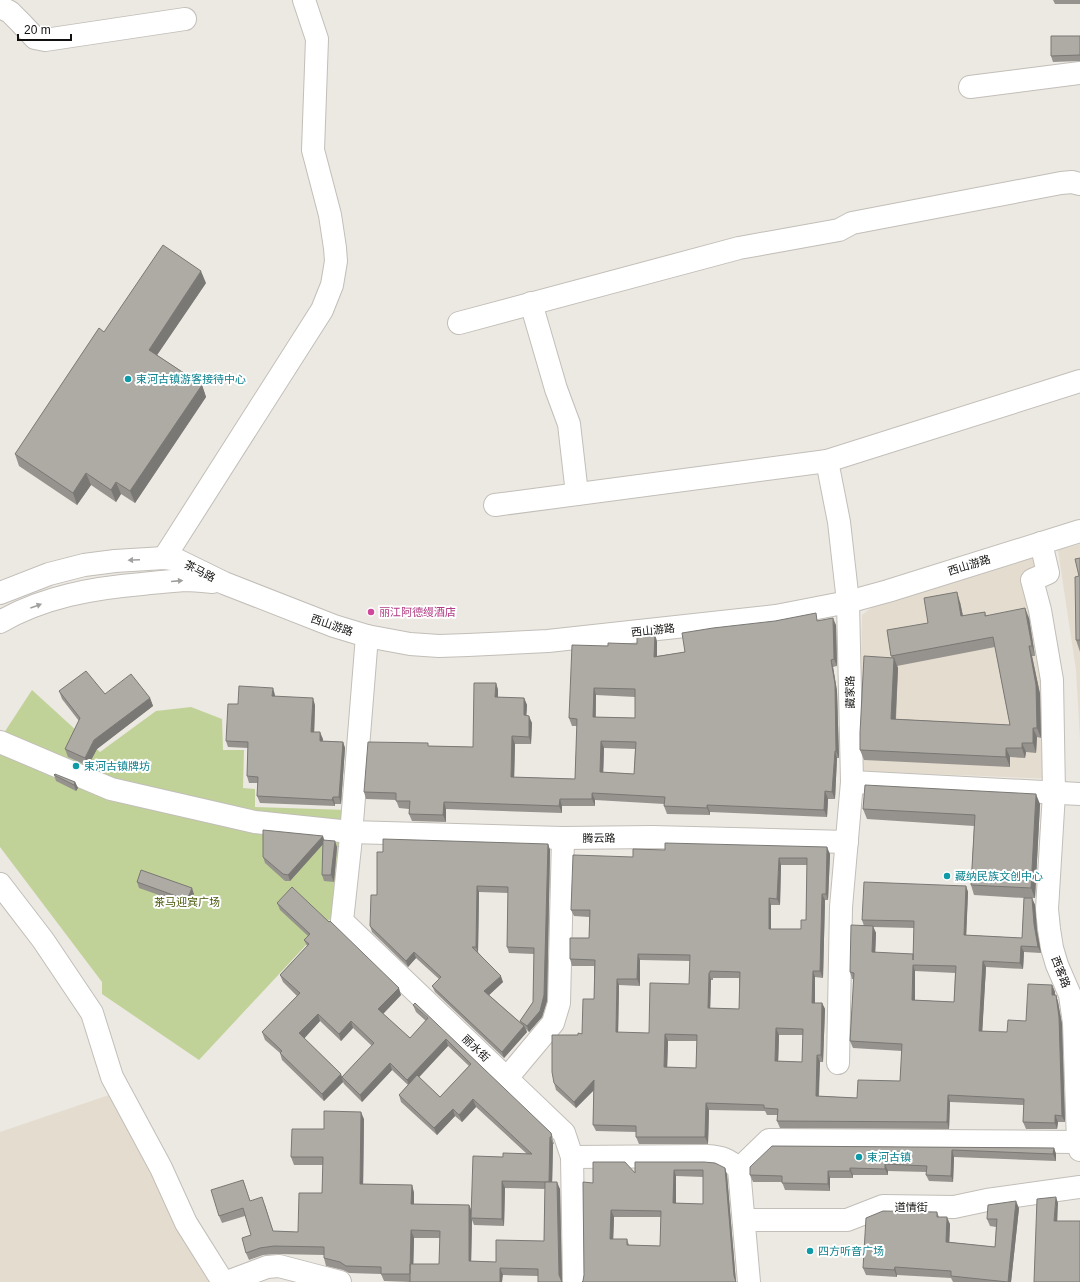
<svg xmlns="http://www.w3.org/2000/svg" width="1080" height="1282" viewBox="0 0 1080 1282" font-family="Helvetica,'Noto Sans SC',sans-serif">
  <rect width="100%" height="100%" fill="#ece8e2"/>
  <g fill="#e4dccf">
    <polygon points="1080,544 1080,739 1076,670 1058,550"/>
    <polygon points="1037,557 1052,779 859,771 862,615 890,593"/>
    <polygon points="112,1094 216,1282 0,1282 0,1132"/>
  </g>
  <polygon fill="#c0d298" points="32,690 100,752 156,711 191,707 222,719 223,750 244,750 243,788 255,789 255,807 348,810 346,902 199,1060 102,994 102,982 0,847 0,739"/>
  <g fill="none" stroke-linecap="round" stroke-linejoin="round">
    <g stroke="#c2beb8" stroke-width="24">
      <g id="minor">
        <polyline points="0,7 10,12 21,23 35,38 45,40 185,19"/>
        <polyline points="970,87 1080,73"/>
        <polyline points="531,303 556,389 569,424 577,494"/>
        <polyline points="459,323 739,248 839,230 852,223 1061,183 1072,182 1080,184"/>
        <polyline points="827,461 839,522 848,602 852,782 841,907 838,1063"/>
        <polyline points="495,505 827,461 1080,381"/>
        <polyline points="1041,543 1048,573 1032,580 1040,610 1052,680 1054,793 1047,909 1049,929 1052,948 1057,965 1070,995 1074,1023 1078,1142 1080,1150"/>
        <polyline points="164,558 322,310 332,285 336,261 335,248 330,215 313,150 317,39 304,0"/>
        <polyline points="0,593 49,574 84,565 115,561 164,558 177,560 224,583 334,626 367,636 410,644 439,646 468,645 548,641 776,616 848,602 888,591 1080,531"/>
        <path d="M0,622C43,597 93,588 142,584C156,582 171,581 185,580C194,580 203,581 213,582"/>
        <polyline points="367,636 350,847 342,921 564,1133 572,1157 574,1282"/>
        <polyline points="0,742 111,789 255,822 350,832 563,838 652,837 847,842"/>
        <polyline points="852,782 1080,794"/>
        <polyline points="0,884 43,940 92,1013 112,1077 161,1168 186,1223 223,1282"/>
        <polyline points="507,1078 553,1023 559,1003 563,838"/>
        <path d="M572,1157L707,1156C722,1157 728,1159 739,1169L749,1282"/>
        <polyline points="739,1169 769,1140 1078,1142"/>
        <polyline points="744,1220 847,1220 883,1206 954,1207 987,1200 1080,1187"/>
        <polyline points="227,1282 267,1267 279,1266 340,1282"/>
      </g>
    </g>
    <use href="#minor" stroke="#fff" stroke-width="22"/>
  </g>
  <g fill="#96938e" fill-rule="evenodd">
    <polygon points="1053,0 1080,0 1080,4 1055,4"/>
    <polygon points="1080,36 1080,61 1053,62 1051,56"/>
    <polygon points="206,283 157,355 202,385 206,397 135,503 121,494 116,502 91,485 77,505 19,466 15,454 104,332"/>
    <polygon points="1080,558 1080,652 1076,640"/>
    <path d="M960,602L963,616L985,612L986,616L1029,618L1035,656H1032L1040,694L1041,738L1037,737L1036,753L1026,752L1025,758L1010,757V767L864,760L860,750L892,658L891,656L928,623ZM995,647L1010,725L896,719L898,668L897,666Z"/>
    <path d="M818,621L836,625L837,666L833,667L837,691L839,758H837L835,799H828L827,817L710,812V815L667,814L664,806V804L595,800V806H562V813L446,809V822L412,821L409,814V809L399,808L396,800L366,799L364,792L429,746L473,747L496,683L498,690V697L524,698L527,705L526,715L532,723L531,744H515L514,777L575,779L577,726H572L569,718L608,646L637,644L655,634L657,642V656L685,652ZM596,695L635,697V718L596,717ZM604,748L635,749L634,774L603,772Z"/>
    <polygon points="59,691 150,698 153,706 97,749 88,766 68,757 65,749 79,721 62,699"/>
    <polygon points="275,695 275,697 315,705 314,732 323,739 322,741 343,742 345,748 341,804 335,804 335,806 260,803 257,796 258,783 249,783 247,776 248,748 228,747 226,741 238,704"/>
    <polygon points="54,775 75,782 78,788 76,791 56,781"/>
    <path d="M1040,804L1035,898H1032L1035,905L1037,930L1041,953L1024,952L1023,969L986,967L982,1031L1007,1032L1026,1021L1052,985L1055,992V995H1056L1058,1002L1062,1024L1065,1122H1058L1057,1129H1026L1023,1122L1024,1105L950,1102L949,1129L780,1128L777,1121L778,1115H767L765,1111L709,1110L708,1144H639L636,1137V1132L596,1131L593,1125L594,1090L576,1108L556,1090L554,1083L578,1035L582,1034L594,999V966H572L570,959L589,938V917L574,916L571,910L633,857L830,854L828,900H825L823,978L815,977V1003H822L825,1009L823,1062H820L819,1096L857,1098L900,1081L902,1051L853,1048L850,1041L854,979H852L850,972L864,926L862,920L966,886L968,892L966,935L1022,938L1024,898L974,895L971,885L974,826L867,819L863,809ZM781,865H807L806,920L801,929H771V905H780ZM873,927L914,928L913,954L875,953L876,933ZM640,960L690,961L689,984L649,1033H618L619,985L640,986ZM915,971L955,973L954,1002L915,1000ZM713,978H739V1009L710,1008L711,980H713ZM779,1035H803L802,1062L778,1061ZM668,1041H697L696,1068L667,1067Z"/>
    <polygon points="324,840 337,847 334,882 324,881 322,875 323,844 290,881 285,881 265,863 263,857"/>
    <path d="M548,844L550,850L547,1001L542,1017L529,1032L526,1029L527,1032L504,1058L435,992L432,986L439,979L416,958L408,967L372,932L370,926L377,895L383,852ZM479,892L508,893L507,947L509,953L534,954L533,1002L520,1021L521,1023L489,995L503,982L478,952Z"/>
    <polygon points="137,882 194,894 190,906 139,888"/>
    <path d="M277,903L401,995L383,1014L410,1038L426,1021L416,1012L413,1005L551,1133L554,1144H553L552,1182L560,1189L562,1282L538,1276L503,1275L410,1282L384,1281L381,1274L349,1273L343,1270L326,1266L324,1258V1255L276,1254L263,1255L249,1260L246,1253L251,1235L245,1216L222,1223L219,1216L243,1180L250,1201L265,1205L273,1231L298,1232L322,1193L323,1165H294L291,1157L324,1129L364,1119L363,1184L412,1185L414,1193V1204L469,1205L472,1211L503,1157L527,1154L476,1107L462,1122L455,1116L437,1135L401,1102L399,1095L408,1085L392,1070L362,1102L344,1084L343,1082L324,1101L282,1060L280,1053L265,1040L262,1032L297,996L283,982L280,975L307,946L304,940L308,936L280,910ZM320,1021L341,1041L353,1028L372,1046L342,1077L341,1074L304,1038ZM448,1046L469,1066L440,1097L419,1077ZM505,1188L545,1189L544,1241L496,1262L471,1261L472,1220L474,1225L504,1226ZM414,1238H440L439,1264H413Z"/>
    <polygon points="772,1146 1054,1148 1056,1154 1056,1161 954,1157 953,1182 929,1181 926,1175 927,1172 888,1171 888,1175 853,1175 853,1178 830,1178 830,1191 785,1190 782,1182 753,1182 750,1175"/>
    <path d="M635,1162L725,1168L727,1175L736,1282L583,1281L584,1275L593,1183L635,1173ZM676,1176L703,1177V1204L676,1203ZM614,1217H661L660,1246L629,1245L627,1239H613Z"/>
    <polygon points="1019,1208 1011,1282 953,1282 951,1278 897,1275 897,1277 866,1275 863,1268 937,1212 939,1217 950,1224 949,1242 995,1247 996,1227 990,1226 987,1219"/>
  </g>
  <g fill="#7a7874">
    <polygon points="201,271 206,283 153,361 149,350"/>
    <polygon points="202,385 206,397 135,503 130,491"/>
    <polygon points="86,473 91,485 77,505 73,493"/>
    <polygon points="116,482 121,494 116,502 111,490"/>
    <polygon points="957,592 960,602 965,626 961,616"/>
    <polygon points="1025,608 1029,618 1035,656 1032,646"/>
    <polygon points="833,618 836,625 837,666 834,659"/>
    <polygon points="655,634 657,642 657,664 654,657"/>
    <polygon points="1029,646 1032,656 1040,694 1041,738 1037,728"/>
    <polygon points="894,658 898,668 895,729 891,719"/>
    <polygon points="831,660 833,667 837,691 839,758 836,751"/>
    <polygon points="496,683 498,690 498,704 495,697"/>
    <polygon points="273,688 275,695 274,703 272,696"/>
    <polygon points="594,688 596,695 595,724 593,717"/>
    <polygon points="150,698 153,706 97,749 88,766 85,758 94,740"/>
    <polygon points="313,698 315,705 314,738 311,732"/>
    <polygon points="524,698 527,705 526,723 524,715"/>
    <polygon points="529,716 532,723 531,744 529,737"/>
    <polygon points="1033,728 1037,737 1036,753 1033,743"/>
    <polygon points="320,732 323,739 322,747 320,741"/>
    <polygon points="512,736 515,744 514,784 511,777"/>
    <polygon points="601,741 604,748 603,780 600,772"/>
    <polygon points="343,742 345,748 341,804 339,797"/>
    <polygon points="1022,743 1026,752 1025,758 1022,748"/>
    <polygon points="1006,748 1010,757 1010,767 1006,757"/>
    <polygon points="835,751 837,758 835,799 832,792"/>
    <polygon points="75,782 78,788 76,791 74,785"/>
    <polygon points="825,791 828,799 827,817 824,810"/>
    <polygon points="592,793 595,800 595,806 592,799"/>
    <polygon points="1036,794 1040,804 1035,898 1031,888"/>
    <polygon points="333,797 335,804 335,806 332,800"/>
    <polygon points="560,799 562,806 562,813 559,806"/>
    <polygon points="444,802 446,809 446,822 443,815"/>
    <polygon points="707,805 710,812 710,815 707,808"/>
    <polygon points="323,836 325,842 290,881 288,875"/>
    <polygon points="335,841 337,847 334,882 331,875"/>
    <polygon points="548,844 550,850 547,1001 542,1017 529,1032 527,1026 540,1011"/>
    <polygon points="827,847 830,854 828,900 826,894"/>
    <polygon points="779,858 781,865 780,905 777,899"/>
    <polygon points="477,886 479,892 478,953 476,947"/>
    <polygon points="966,886 968,892 966,941 964,935"/>
    <polygon points="192,888 194,894 190,906 187,900"/>
    <polygon points="822,894 825,900 823,978 820,971"/>
    <polygon points="769,898 771,905 771,935 769,929"/>
    <polygon points="1032,898 1035,905 1037,930 1041,953 1038,947 1034,924"/>
    <polygon points="873,926 876,933 875,959 872,952"/>
    <polygon points="1021,946 1024,952 1023,969 1020,963"/>
    <polygon points="414,952 416,958 408,967 406,961"/>
    <polygon points="638,954 640,960 640,986 637,979"/>
    <polygon points="983,961 986,967 982,1037 979,1031"/>
    <polygon points="913,965 915,971 915,1007 912,1000"/>
    <polygon points="813,971 815,977 815,1009 812,1003"/>
    <polygon points="709,973 711,980 710,1015 708,1008"/>
    <polygon points="501,976 503,982 487,997 484,991"/>
    <polygon points="617,979 619,985 618,1039 616,1032"/>
    <polygon points="1052,985 1055,992 1054,1002 1052,995"/>
    <polygon points="399,988 401,995 381,1016 378,1009"/>
    <polygon points="1056,995 1058,1002 1062,1024 1065,1122 1062,1116"/>
    <polygon points="822,1003 825,1009 823,1062 821,1055"/>
    <polygon points="318,1014 320,1021 302,1041 299,1033"/>
    <polygon points="351,1021 353,1028 341,1041 339,1034"/>
    <polygon points="524,1026 527,1032 504,1058 502,1052"/>
    <polygon points="776,1028 779,1035 778,1068 775,1061"/>
    <polygon points="665,1034 668,1041 667,1074 664,1067"/>
    <polygon points="446,1039 448,1046 410,1087 407,1080"/>
    <polygon points="817,1055 820,1062 818,1103 816,1096"/>
    <polygon points="390,1063 392,1070 362,1102 360,1095"/>
    <polygon points="341,1074 343,1082 324,1101 322,1094"/>
    <polygon points="594,1080 597,1087 576,1108 574,1102"/>
    <polygon points="948,1095 950,1102 949,1129 947,1122"/>
    <polygon points="473,1099 476,1107 462,1122 459,1115"/>
    <polygon points="706,1103 709,1110 708,1144 705,1137"/>
    <polygon points="453,1109 455,1116 437,1135 434,1128"/>
    <polygon points="361,1112 364,1119 363,1192 360,1184"/>
    <polygon points="1055,1115 1058,1122 1057,1129 1055,1123"/>
    <polygon points="550,1137 553,1144 552,1189 549,1182"/>
    <polygon points="1054,1148 1056,1154 1056,1161 1053,1154"/>
    <polygon points="952,1150 954,1157 953,1182 951,1176"/>
    <polygon points="885,1164 888,1171 888,1175 885,1169"/>
    <polygon points="725,1168 727,1175 736,1282 734,1276"/>
    <polygon points="850,1168 853,1175 853,1178 850,1171"/>
    <polygon points="674,1170 676,1176 676,1210 673,1203"/>
    <polygon points="828,1171 830,1178 830,1191 828,1184"/>
    <polygon points="502,1181 505,1188 504,1226 502,1219"/>
    <polygon points="557,1182 560,1189 562,1282 559,1275"/>
    <polygon points="412,1185 414,1193 414,1212 411,1204"/>
    <polygon points="1056,1197 1058,1203 1057,1227 1054,1221"/>
    <polygon points="1016,1201 1019,1208 1011,1282 1008,1282"/>
    <polygon points="469,1205 472,1213 471,1218 472,1220 471,1269 469,1261"/>
    <polygon points="611,1210 614,1217 613,1246 610,1239"/>
    <polygon points="947,1217 950,1224 949,1250 946,1242"/>
    <polygon points="411,1230 414,1238 413,1282 410,1274"/>
    <polygon points="895,1267 897,1275 897,1277 894,1270"/>
    <polygon points="500,1268 503,1275 502,1282 500,1282"/>
  </g>
  <g fill="#aeaba5" stroke="#7a7874" fill-rule="evenodd">
    <polygon points="1051,36 1080,36 1080,55 1051,56"/>
    <polygon points="163,245 201,271 149,350 202,385 130,491 116,482 111,490 86,473 73,493 15,454 99,328 104,332"/>
    <polygon points="1080,558 1080,640 1076,640 1075,577 1079,576 1075,559"/>
    <polygon points="957,592 961,616 985,612 985,616 1025,608 1032,646 1029,646 1036,685 1037,728 1033,728 1033,743 1022,743 1022,748 1006,748 1006,757 860,750 860,733 864,656 894,658 891,719 1010,725 993,637 891,656 887,630 928,623 924,598"/>
    <path d="M816,613L817,621L833,618L834,659L831,660L835,684L836,751H835L832,792L825,791L824,810L707,805V808L664,806L665,797L592,793V799H560L559,806L444,802L443,815L409,814L410,801H396V793L364,792L368,742L428,743V746L473,747L474,683H496L495,697L524,698V715L529,716V737L512,736L511,777L575,779L577,719L569,718L572,645L608,646V643L637,644V636L655,634L654,657L685,652L682,633L713,628L775,621ZM594,688L635,689V718L593,717ZM601,741L636,742L634,774L600,772Z"/>
    <polygon points="86,671 105,694 131,674 150,698 94,740 85,758 65,749 80,718 59,691"/>
    <polygon points="239,686 273,688 272,696 313,698 311,732 320,732 320,741 343,742 339,797 333,797 332,800 257,796 258,777 247,776 248,742 226,741 228,704 238,704"/>
    <polygon points="55,774 75,782 74,785 54,775"/>
    <polygon points="865,785 1036,794 1031,888 971,885 975,815 863,809"/>
    <polygon points="263,830 323,836 288,875 283,874 263,857"/>
    <polygon points="383,839 548,844 544,995 540,1011 527,1026 520,1021 533,1002 534,948 507,947 508,887 477,886 476,947 472,947 501,976 484,991 524,1026 502,1052 432,986 441,977 414,952 406,961 370,926 371,895 377,895 377,852 383,852"/>
    <polygon points="323,840 335,841 331,875 322,875"/>
    <path d="M665,843L827,847L826,894H822L820,971H813L812,1003H822L821,1055H817L816,1096L857,1098L858,1080L900,1081L902,1044L850,1041L854,973L850,972L851,925L873,926L872,952L913,954V960L914,921L862,920L864,882L966,886L964,935L1022,938L1024,898H1032L1034,924L1038,947L1021,946L1020,963L983,961L979,1031L1007,1032L1008,1020L1026,1021L1028,984L1052,985V995H1056L1059,1017L1062,1116L1055,1115V1123L1023,1122L1024,1099L948,1095L947,1122L777,1121L778,1109L764,1108V1105L706,1103L705,1137H636V1126L593,1125L594,1080L574,1102L554,1083L552,1072V1035H578V1033L582,1034L583,999H594L595,960L570,959V938H589L590,910H571L573,855L633,857V849L665,850ZM779,858H807L806,920H801V929H769V898L777,899ZM638,954L690,955L689,984L650,983L649,1033L616,1032L617,979H637ZM913,965L956,966L954,1002L912,1000ZM710,971L740,972L739,1009L708,1008L709,973H710ZM776,1028L803,1029L802,1062L775,1061ZM665,1034L697,1035L696,1068L664,1067Z"/>
    <polygon points="141,870 192,888 187,900 137,882"/>
    <polygon points="292,887 329,922 330,921 399,988 378,1009 410,1038 428,1018 413,1005 415,1003 551,1133 552,1137 550,1137 549,1182 502,1181 502,1219 471,1218 473,1156 503,1157 503,1153 532,1154 473,1099 459,1115 453,1109 434,1128 399,1095 417,1075 440,1097 471,1064 446,1039 407,1080 390,1063 360,1095 342,1077 374,1043 351,1021 339,1034 318,1014 299,1033 341,1074 322,1094 280,1053 282,1051 262,1032 300,993 280,975 309,944 304,940 310,934 277,903"/>
    <polygon points="324,1111 361,1112 360,1184 412,1185 411,1204 469,1205 469,1261 496,1262 496,1240 544,1241 545,1182 557,1182 559,1275 562,1282 538,1282 538,1269 500,1268 500,1282 410,1282 410,1264 439,1264 440,1231 411,1230 410,1274 381,1274 381,1267 346,1266 340,1262 324,1258 324,1247 274,1246 260,1248 246,1253 242,1238 251,1235 243,1208 219,1216 211,1190 243,1180 250,1201 262,1197 273,1231 298,1232 299,1193 322,1193 323,1157 291,1157 292,1129 324,1129"/>
    <polygon points="772,1146 1054,1148 1053,1154 952,1150 951,1176 926,1175 927,1166 885,1164 885,1169 850,1168 850,1171 828,1171 828,1184 782,1183 782,1176 750,1175 750,1167"/>
    <path d="M593,1162H625L635,1173V1162H704L715,1163L725,1168L734,1276L736,1282H582L583,1281L584,1275L583,1182L593,1183ZM674,1170H703V1204L673,1203ZM611,1210L661,1211L660,1246L627,1245V1239H610Z"/>
    <polygon points="1056,1197 1054,1221 1080,1221 1080,1282 1034,1282 1037,1199"/>
    <polygon points="1016,1201 1008,1282 951,1276 951,1271 895,1267 894,1270 863,1268 866,1218 883,1211 937,1212 937,1217 947,1217 946,1242 995,1247 997,1219 987,1219 988,1205"/>
  </g>
  <defs><path id="oneway-solid" d="M-6-.8H1V-3.2L6.5 0L1 3.2V.8H-6Z"/></defs>
  <g fill="#a0a09f">
    <use href="#oneway-solid" transform="translate(134 560) rotate(177)"/>
    <use href="#oneway-solid" transform="translate(177 581) rotate(-5)"/>
    <use href="#oneway-solid" transform="translate(36 606) rotate(-20)"/>
  </g>
  <g fill="#0f9aa8" stroke="#fff" stroke-width="1.5">
    <circle cx="128" cy="379" r="4"/>
    <circle cx="76" cy="766" r="4"/>
    <circle cx="947" cy="876" r="4"/>
    <circle cx="859" cy="1157" r="4"/>
    <circle cx="810" cy="1251" r="4"/>
  </g>
  <circle fill="#d1479c" stroke="#fff" stroke-width="1.5" cx="371" cy="612" r="4"/>
  <g text-anchor="middle" dominant-baseline="central" stroke-width="4" stroke-linejoin="round" paint-order="stroke">
    <g font-size="11" fill="#0d838f" stroke="#fff" text-anchor="start">
      <text x="136" y="379">束河古镇游客接待中心</text>
      <text x="84" y="766">束河古镇牌坊</text>
      <text x="955" y="876">藏纳民族文创中心</text>
      <text x="867" y="1157">束河古镇</text>
      <text x="818" y="1251">四方听音广场</text>
    </g>
    <g font-size="11" fill="#12110f" stroke="#fff">
      <text transform="translate(969 565) rotate(-17)">西山游路</text>
      <text transform="translate(200 571) rotate(27)">茶马路</text>
      <text transform="translate(332 625) rotate(19)">西山游路</text>
      <text transform="translate(653 630) rotate(-6)">西山游路</text>
      <text transform="translate(850 692) rotate(-91)">藏家路</text>
      <text transform="translate(599 838) rotate(-1)">腾云路</text>
      <text transform="translate(1061 972) rotate(69)">西客路</text>
      <text transform="translate(476 1048) rotate(44)">丽水街</text>
      <text x="911" y="1207">道情街</text>
    </g>
    <g font-size="11" fill="#b23c85" stroke="#fff" text-anchor="start">
      <text x="379" y="612">丽江阿德缦酒店</text>
    </g>
    <g font-size="11" fill="#455707" stroke="#fff">
      <text x="187" y="902">茶马迎宾广场</text>
    </g>
  </g>
  <path d="M18 34v6h53v-6" fill="none" stroke="#12110f" stroke-width="2"/>
  <text x="24" y="34" font-size="12" fill="#12110f" stroke="#ffffff" stroke-width="3" paint-order="stroke">20 m</text>
</svg>
